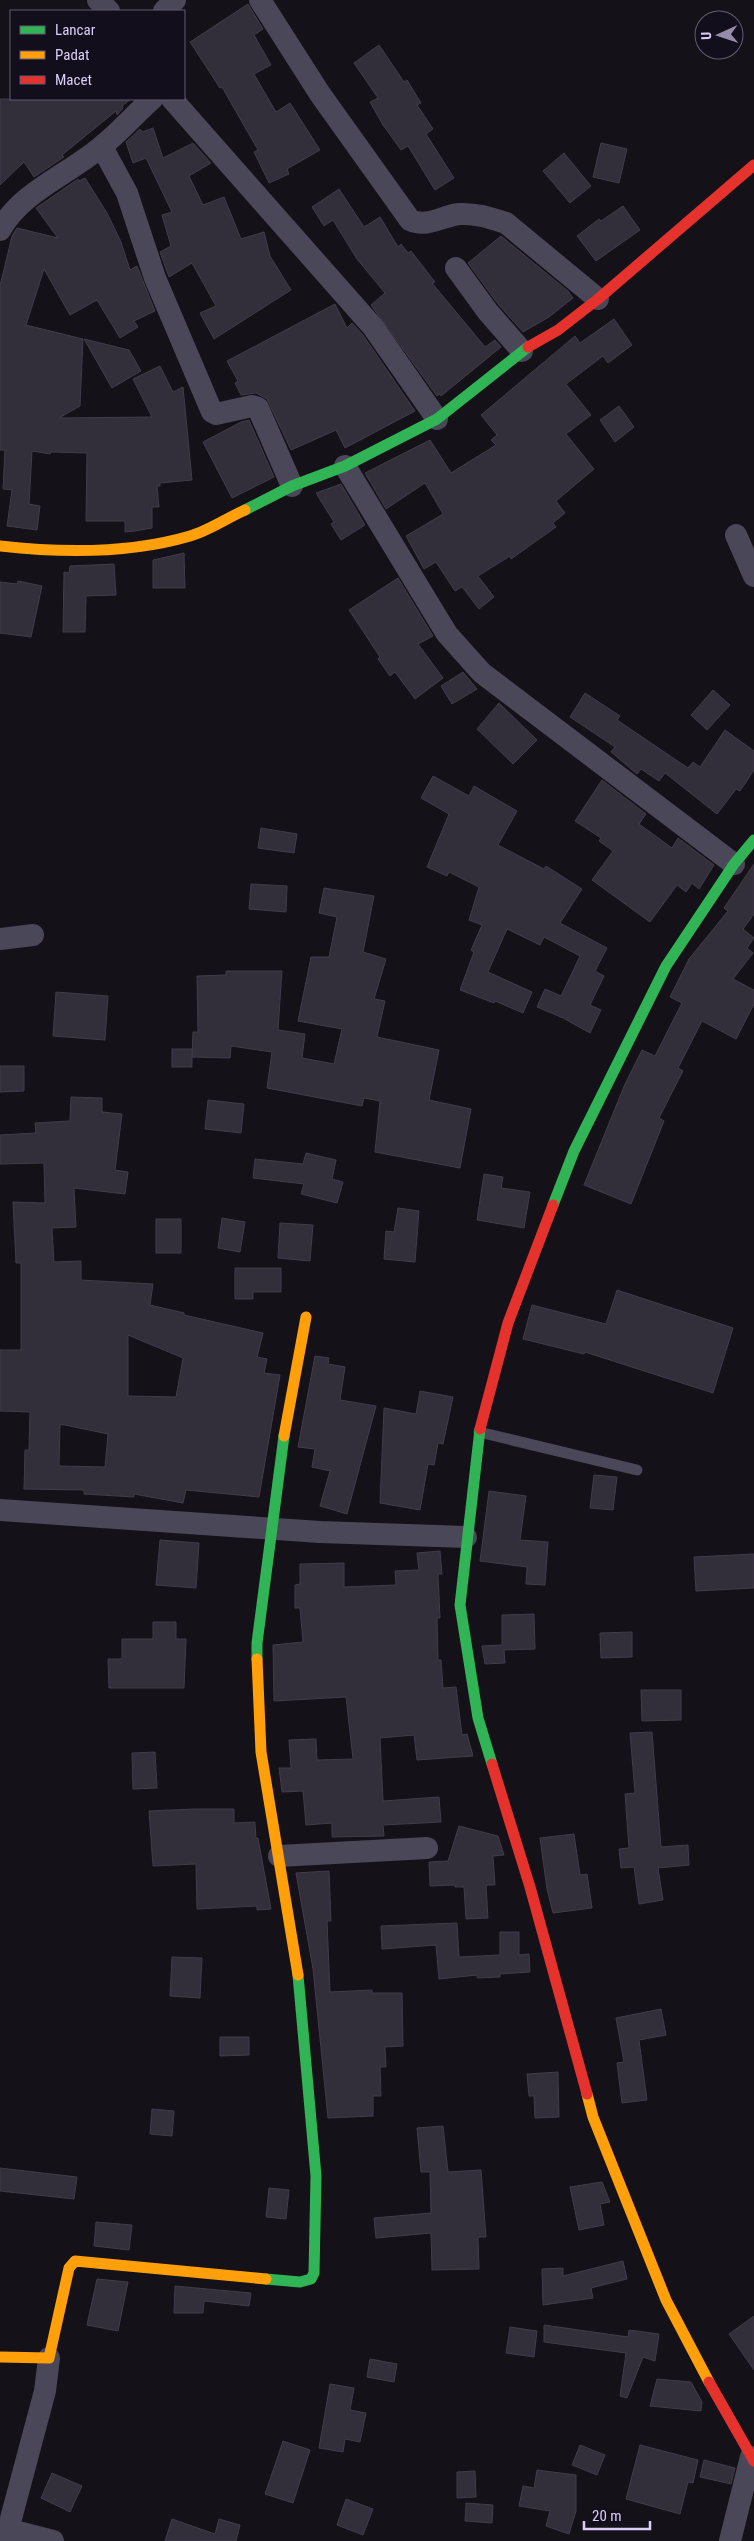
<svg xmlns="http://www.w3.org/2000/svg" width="754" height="2541" viewBox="0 0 754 2541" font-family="'Roboto Condensed',sans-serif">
  <rect width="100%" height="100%" fill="#141118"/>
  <g fill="#332f3a" stroke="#423b4b" fill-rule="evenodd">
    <polygon points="248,4 263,29 254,35 271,65 254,74 276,112 290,103 320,150 287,169 289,174 269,183 254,152 258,150 222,87 220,88 190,42"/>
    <polygon points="379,45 404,82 407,80 421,103 417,105 433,129 426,134 454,178 435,190 408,146 401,150 383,125 370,102 378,98 354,63"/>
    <polygon points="0,99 131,99 122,106 123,108 117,115 116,111 62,155 64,157 34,177 24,162 0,185"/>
    <polygon points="153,128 163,158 193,143 211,163 189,176 203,205 224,197 241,239 264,232 270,256 291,290 214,339 200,313 216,306 192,263 169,277 160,252 171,246 162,215 172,212 146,158 133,163 126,142 140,129 142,132"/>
    <polygon points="601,143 627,149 619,183 593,177"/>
    <polygon points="564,153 591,186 570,203 543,171"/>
    <polygon points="85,178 107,213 121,242 130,270 137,266 155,311 134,321 138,327 120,338 97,300 70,315 44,269 26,325 83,339 80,406 59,418 152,417 133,379 160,366 173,392 183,387 192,480 160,483 160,486 157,486 159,507 152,507 152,528 135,531 125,532 125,521 86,521 87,453 51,452 50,454 32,451 29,504 40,506 37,530 7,526 12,490 3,489 5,450 0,450 0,286 12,236 17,228 58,238 36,208 78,179 79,181"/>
    <polygon points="339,189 364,227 380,217 398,247 401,244 408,253 411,251 435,282 432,283 485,347 495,340 501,347 441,396 440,394 437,396 371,305 385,293 357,259 333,220 324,226 312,207"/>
    <polygon points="623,206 640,230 596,261 577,236 599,219 601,221"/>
    <polygon points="501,236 568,291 573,298 549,317 523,332 498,304 468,263"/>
    <polygon points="335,304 347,328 352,323 363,335 415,411 345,448 336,430 291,450 267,399 256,393 241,395 235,383 238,381 227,361"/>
    <polygon points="614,319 632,345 608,363 603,356 566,384 591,415 566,434 594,469 556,501 565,513 553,523 556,527 511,559 510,556 478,576 494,597 479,609 462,587 455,591 436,562 424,569 406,536 443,514 425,483 386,509 365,473 430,440 451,473 496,445 491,440 497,435 481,415 575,336 580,343"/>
    <polygon points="84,339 129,350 141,371 112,388"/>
    <polygon points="619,406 634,427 615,442 600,420"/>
    <polygon points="249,420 274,477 232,498 203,442 241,422"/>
    <polygon points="341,484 365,525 341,540 331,524 334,522 316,493"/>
    <polygon points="184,553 185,588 153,588 153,560"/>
    <polygon points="114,564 116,595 86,596 85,632 63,632 64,572 69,573 70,566"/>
    <polygon points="398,578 433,636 418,644 443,678 415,699 395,672 390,676 378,659 380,657 349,610"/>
    <polygon points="18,581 42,586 31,637 0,633 0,582 17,584"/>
    <polygon points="463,672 477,689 452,704 441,686"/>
    <polygon points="713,690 730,705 707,730 691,715"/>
    <polygon points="585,693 620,716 617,720 688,768 693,762 700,767 725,730 754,751 754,770 740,791 736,789 717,814 665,773 659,781 641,769 637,774 611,752 615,747 570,717"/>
    <polygon points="499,703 537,740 513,764 477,729"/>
    <polygon points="433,776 469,796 474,786 517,811 498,845 544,869 546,866 582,889 560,923 607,948 595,971 604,976 590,1005 601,1010 590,1033 563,1018 537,1007 545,989 561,996 580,956 544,937 540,945 507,929 488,972 532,992 523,1013 495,1001 494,1003 460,990 474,952 471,950 482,925 469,920 479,887 449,872 447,876 427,867 449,814 421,798"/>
    <polygon points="602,780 646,814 639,824 672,848 678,838 714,865 699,889 692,883 686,892 677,885 650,922 592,880 613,851 599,841 601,838 575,821"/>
    <polygon points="261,828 297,834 294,853 258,848"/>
    <polygon points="754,864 754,914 743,929 754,938 747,948 753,953 733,979 754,990 754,1004 736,1039 702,1021 678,1068 683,1071 659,1118 664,1121 631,1204 584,1185 625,1084 642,1050 655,1056 682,1003 670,997 689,959 728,911 724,908"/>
    <polygon points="251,884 287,886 286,912 249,909"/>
    <polygon points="324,888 374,896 363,952 386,959 374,999 385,1001 377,1037 439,1050 429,1100 471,1109 460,1168 375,1152 380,1101 364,1098 362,1106 267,1088 272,1052 231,1046 230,1058 192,1057 193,1032 198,1032 197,976 226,975 226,971 282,971 278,1030 305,1034 302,1058 334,1064 342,1029 298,1021 311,957 329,957 337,917 319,913"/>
    <polygon points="56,992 108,996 105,1040 53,1036"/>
    <rect x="172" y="1049" width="20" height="18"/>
    <polygon points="0,1066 24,1066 24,1091 0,1092"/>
    <path d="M71,1097L102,1098V1112L122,1114L115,1170L128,1172L125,1194L74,1188L76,1227L52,1228L54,1262L81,1261V1280L153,1284L150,1305L184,1313V1315L263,1333L257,1357L267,1359L264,1373L280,1375L259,1497L186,1490L183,1503L134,1494V1497L84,1494V1490L24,1489L25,1450H29L30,1412L0,1411V1350H21V1263H16L13,1202L45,1203L44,1163L0,1164V1135L36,1133L35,1123L70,1121ZM128,1335L183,1358L176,1397L128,1396ZM60,1424L108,1434L105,1467L59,1466Z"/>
    <polygon points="208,1100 244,1104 241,1133 205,1129"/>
    <polygon points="306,1153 336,1160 332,1179 343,1182 337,1203 301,1194 304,1184 253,1178 255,1159 303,1164"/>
    <polygon points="484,1174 503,1177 501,1188 530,1192 524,1228 477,1220"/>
    <polygon points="398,1208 419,1211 415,1262 384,1259 386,1231 394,1232"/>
    <polygon points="222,1218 245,1222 240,1252 218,1248"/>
    <rect x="156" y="1219" width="25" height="34"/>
    <polygon points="280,1223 313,1225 310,1261 278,1258"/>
    <polygon points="235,1268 281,1268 281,1292 253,1292 253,1299 235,1299"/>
    <polygon points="617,1290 733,1328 713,1393 585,1352 584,1354 523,1339 532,1305 606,1324"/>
    <polygon points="315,1356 329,1358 328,1364 345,1367 340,1400 376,1406 347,1514 320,1506 330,1471 312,1467 315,1449 298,1447"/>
    <polygon points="420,1391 453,1397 443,1444 438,1443 434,1465 428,1464 420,1510 380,1503 384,1408 416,1414"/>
    <polygon points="594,1475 617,1477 613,1510 590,1508"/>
    <polygon points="489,1491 526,1496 520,1540 548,1542 545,1585 526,1584 527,1567 480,1561"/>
    <polygon points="160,1540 199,1543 196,1588 156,1585"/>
    <polygon points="440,1551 442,1574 438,1574 440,1618 437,1618 438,1660 441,1660 443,1688 456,1687 462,1735 467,1734 473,1756 417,1760 414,1735 380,1738 383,1801 439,1797 441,1822 383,1825 384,1836 332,1837 332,1823 306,1825 303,1791 282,1792 279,1768 291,1768 289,1740 316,1739 317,1760 353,1759 346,1697 274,1701 273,1645 303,1642 300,1608 295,1608 295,1585 300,1584 300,1564 344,1563 344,1587 396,1585 395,1571 419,1570 417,1553"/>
    <polygon points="754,1554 754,1588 696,1591 694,1557"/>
    <polygon points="534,1614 535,1649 504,1650 505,1663 485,1664 482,1646 502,1645 502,1615"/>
    <polygon points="153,1622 176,1622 176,1639 186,1639 184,1688 109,1688 108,1659 122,1659 122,1639 153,1639"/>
    <polygon points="632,1632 632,1657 601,1658 600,1633"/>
    <polygon points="641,1690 681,1690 681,1720 642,1721"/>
    <polygon points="652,1732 661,1847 688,1845 689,1865 658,1868 663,1900 639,1904 634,1867 621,1868 619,1849 629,1848 625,1794 635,1793 630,1733"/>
    <polygon points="155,1752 157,1788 133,1789 132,1753"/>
    <polygon points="194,1809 234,1809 234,1823 255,1822 256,1838 258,1838 271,1909 257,1910 257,1906 197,1909 196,1864 153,1866 149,1811"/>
    <polygon points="459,1826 498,1836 504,1855 493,1856 495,1885 486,1885 488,1918 466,1919 464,1887 455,1887 455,1885 430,1886 429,1862 448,1861"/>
    <polygon points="574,1834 580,1875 587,1874 592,1908 553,1913 547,1889 540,1838"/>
    <polygon points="329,1871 331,1921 327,1921 330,1992 372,1990 372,1993 402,1993 403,2046 385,2047 386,2067 380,2067 381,2096 373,2096 373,2116 328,2118 313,1969 296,1873"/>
    <polygon points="457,1923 459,1957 500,1955 500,1932 519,1932 519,1955 529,1954 530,1972 500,1974 500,1977 477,1978 477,1975 439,1979 436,1945 382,1949 381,1926"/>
    <polygon points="172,1957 202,1958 200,1998 170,1996"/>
    <polygon points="661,2009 666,2035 639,2040 647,2100 622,2103 617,2063 624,2062 616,2018"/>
    <polygon points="220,2037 249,2037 249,2055 220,2056"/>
    <polygon points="558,2072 559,2117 535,2118 534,2096 529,2096 527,2074"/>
    <polygon points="152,2109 174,2111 172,2136 150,2134"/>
    <polygon points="443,2126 448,2172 481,2170 486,2237 478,2237 479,2269 432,2270 431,2233 376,2238 374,2218 431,2213 430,2172 421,2172 417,2128"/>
    <polygon points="0,2168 77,2177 74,2199 0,2191"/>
    <polygon points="602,2182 610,2202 600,2204 604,2225 579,2230 570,2187"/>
    <polygon points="269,2188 289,2190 286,2219 266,2217"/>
    <polygon points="96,2222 132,2225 129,2250 94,2246"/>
    <polygon points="623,2261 627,2279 591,2288 593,2298 543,2305 542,2269 563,2268 563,2276"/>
    <polygon points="97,2279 128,2282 118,2331 87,2325"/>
    <polygon points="175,2286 251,2293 249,2306 204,2301 203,2313 174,2313"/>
    <polygon points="754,2316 754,2370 729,2334"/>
    <polygon points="544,2325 628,2337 629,2330 659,2334 655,2361 643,2357 627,2398 620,2396 626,2353 544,2342"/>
    <polygon points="510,2327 537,2331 534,2357 506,2353"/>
    <polygon points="370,2359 397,2364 394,2382 367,2377"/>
    <polygon points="657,2379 691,2382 702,2402 701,2411 650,2406"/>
    <polygon points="330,2384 354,2388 350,2410 366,2413 360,2442 345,2439 343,2452 319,2448"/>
    <polygon points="283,2441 310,2450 293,2503 265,2494"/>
    <polygon points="580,2445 605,2455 597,2475 572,2465"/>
    <polygon points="640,2445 698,2460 693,2483 688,2482 680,2514 626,2499"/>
    <polygon points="704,2460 735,2468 731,2484 700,2477"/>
    <polygon points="537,2470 576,2475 576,2511 569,2534 546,2526 550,2511 519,2506 523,2486 534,2488"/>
    <polygon points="475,2471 476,2497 457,2498 457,2472"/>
    <polygon points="52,2473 82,2486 70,2512 41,2498"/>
    <polygon points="346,2499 373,2509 363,2535 337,2525"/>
    <polygon points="466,2503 493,2505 492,2523 465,2521"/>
    <polygon points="172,2519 215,2534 219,2519 240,2525 236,2541 165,2541"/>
  </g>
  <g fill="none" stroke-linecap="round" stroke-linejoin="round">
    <polyline stroke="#4a4758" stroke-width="11" points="479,1432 637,1470"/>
    <g stroke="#4a4758" stroke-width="22">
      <polyline points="98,0 109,11"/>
      <path d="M260,0L320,94L410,220C427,228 442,216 459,214C476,213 491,218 506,223L598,299"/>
      <polyline points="164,11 175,0"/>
      <polyline points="172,99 373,327 437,419"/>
      <polyline points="102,147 127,193 155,278 212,412 216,414 252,406 258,408 292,486"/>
      <path d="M0,230C22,191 68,175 102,146C120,132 135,114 152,99"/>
      <polyline points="456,268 488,312 522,351"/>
      <polyline points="345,466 447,634 482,673 734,864"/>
      <polyline points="736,535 754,576"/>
      <polyline points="0,939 33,935"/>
      <polyline points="0,1510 320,1532 466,1537"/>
      <polyline points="279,1856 427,1848"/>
      <polyline points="10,2530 53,2541"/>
      <polyline points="5,2541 45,2391 49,2358"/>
      <polyline points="730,2541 751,2457"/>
    </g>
    <g stroke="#30b455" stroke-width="11">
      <polyline points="245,510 292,486 345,466 437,419 528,347"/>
      <polyline points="553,1205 574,1151 666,966 734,864 754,840"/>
      <polyline points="480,1429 460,1605 478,1718 492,1764"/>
      <polyline points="257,1659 257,1643 284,1436"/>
      <polyline points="266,2279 300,2282 311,2279 314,2273 316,2176 298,1975"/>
    </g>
    <g stroke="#ff9f0a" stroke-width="11">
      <path d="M0,546C62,553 129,554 190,536C208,531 227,518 245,510"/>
      <polyline points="284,1436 306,1317"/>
      <polyline points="257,1659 261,1752 298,1975"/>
      <polyline points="587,2094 593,2117 666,2300 709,2382"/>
      <polyline points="0,2357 49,2358 69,2268 75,2261 266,2279"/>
    </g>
    <g stroke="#e5322d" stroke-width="11">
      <polyline points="528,347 558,330 598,299 754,165"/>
      <polyline points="480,1429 508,1323 553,1205"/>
      <polyline points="492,1764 530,1887 587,2094"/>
      <polyline points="709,2382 754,2461"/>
    </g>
  </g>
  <rect x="10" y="10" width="175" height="90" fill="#130e1b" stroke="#635b74"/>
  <rect x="20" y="26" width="25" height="8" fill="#30b455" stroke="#635b74"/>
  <text x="55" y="35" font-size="15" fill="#dccef9">Lancar</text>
  <rect x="20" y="51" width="25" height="8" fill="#ff9f0a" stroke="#635b74"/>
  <text x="55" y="60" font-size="15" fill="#dccef9">Padat</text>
  <rect x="20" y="76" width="25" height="8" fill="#e5322d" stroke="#635b74"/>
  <text x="55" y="85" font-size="15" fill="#dccef9">Macet</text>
  <g transform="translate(719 35) rotate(267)"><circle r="24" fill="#130e1b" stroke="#635b74"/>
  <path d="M0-4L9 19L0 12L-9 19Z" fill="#968caa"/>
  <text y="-8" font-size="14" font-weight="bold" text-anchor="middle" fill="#dccef9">U</text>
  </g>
  <path d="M584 2521v8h66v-8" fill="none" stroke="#dccef9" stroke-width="2.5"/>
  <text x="592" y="2521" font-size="15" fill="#dccef9" stroke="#130e1b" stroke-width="4" paint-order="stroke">20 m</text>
</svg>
